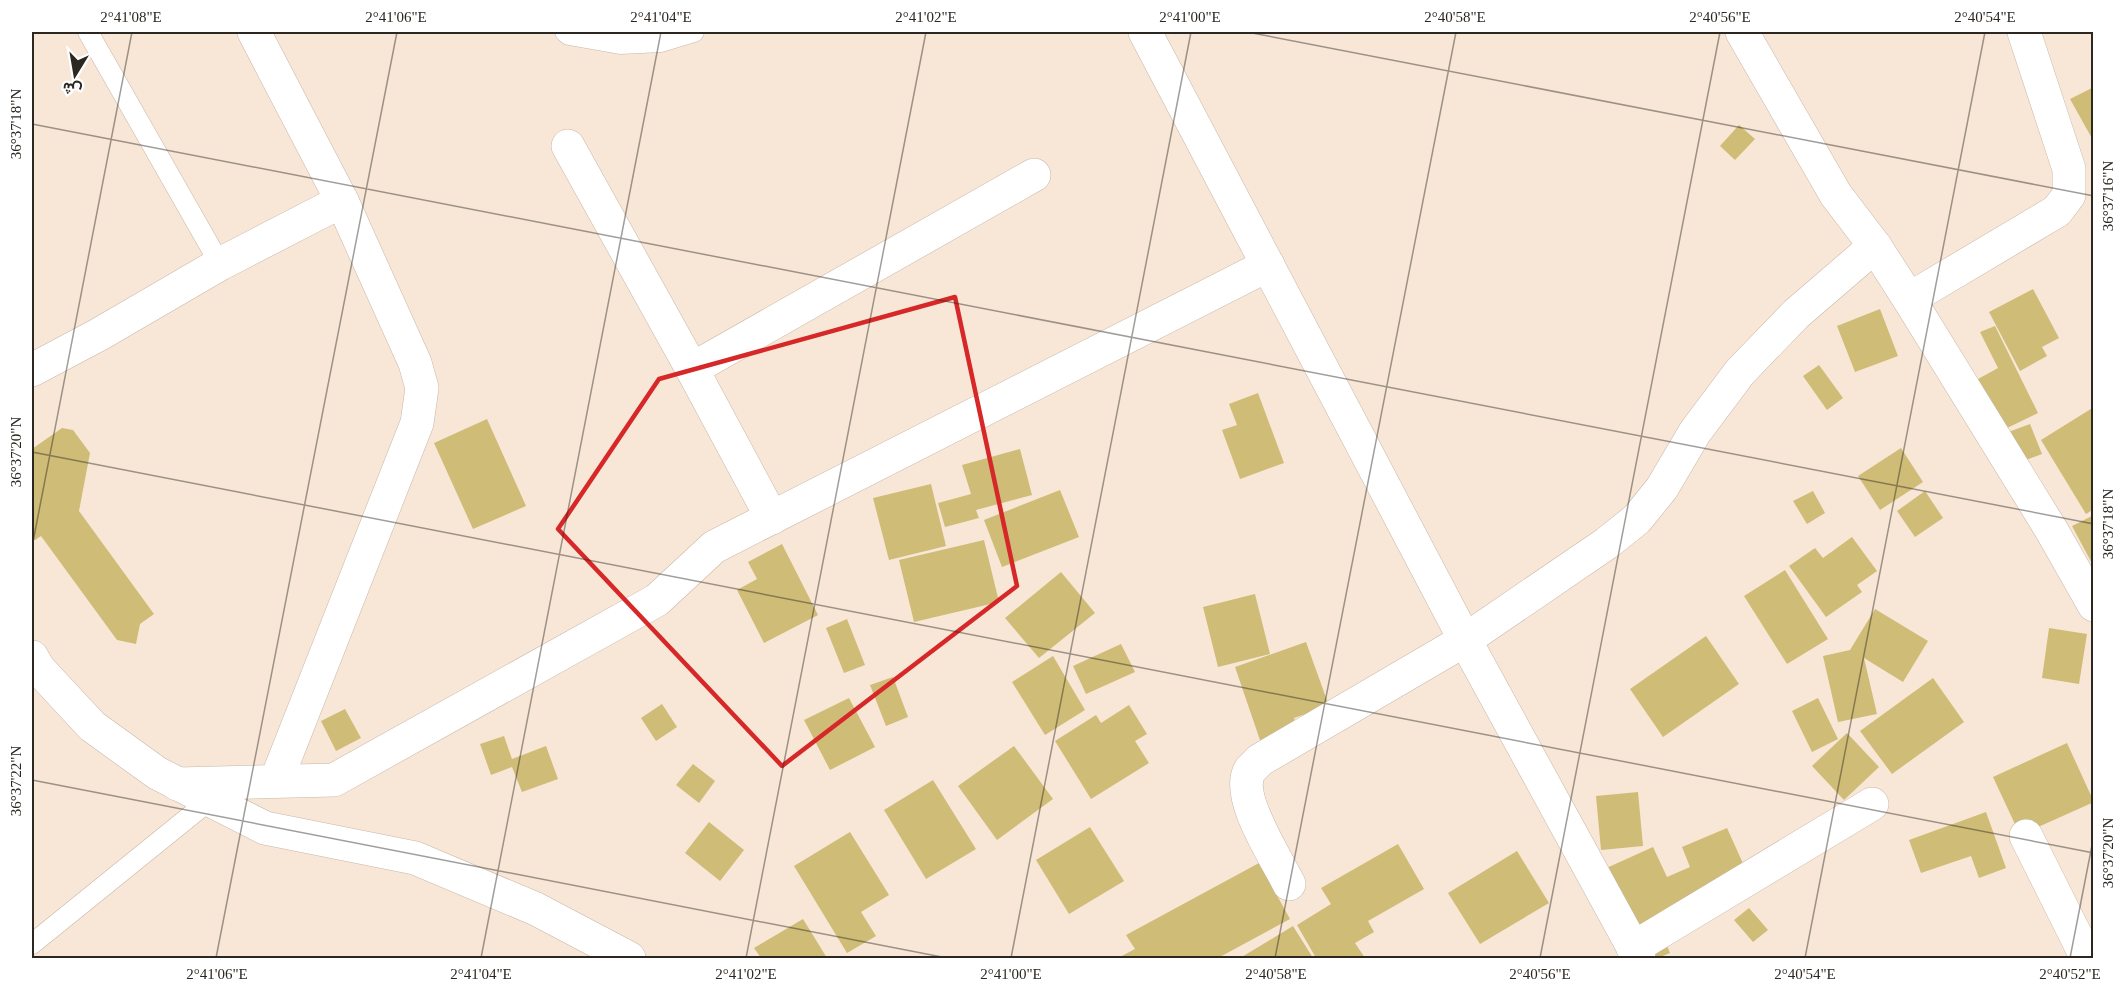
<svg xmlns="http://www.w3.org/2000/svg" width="2125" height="990" viewBox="0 0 2125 990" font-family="'Times New Roman',Vazirmatn,serif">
  <rect width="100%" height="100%" fill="#f8e7d7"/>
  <g fill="#cfbc76">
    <polygon points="2094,87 2094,142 2070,99"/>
    <polygon points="1739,125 1755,139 1735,160 1720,146"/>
    <polygon points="2033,289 2059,338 2042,347 2047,356 2020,371 1989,312"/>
    <polygon points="1880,309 1898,356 1855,372 1837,326"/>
    <polygon points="1995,326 2038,413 2003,430 1978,379 1998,368 1980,332"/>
    <polygon points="1819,365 1843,398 1827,410 1803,376"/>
    <polygon points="1258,393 1284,463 1240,479 1222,430 1237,425 1229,404"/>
    <polygon points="2094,407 2094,509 2086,514 2041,440"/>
    <polygon points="487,419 526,506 473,529 434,443"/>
    <polygon points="2030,424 2042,454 2015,464 2003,434"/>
    <polygon points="62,428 73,430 90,453 79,511 154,614 140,624 136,644 117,640 41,536 35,540 32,540 32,449"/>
    <polygon points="1901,448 1923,482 1880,510 1858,476"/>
    <polygon points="1020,449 1032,495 976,510 979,518 945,527 938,503 971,494 962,465"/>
    <polygon points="931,484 946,546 889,560 873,498"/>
    <polygon points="1060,490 1079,537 1002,567 984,520"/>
    <polygon points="1813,491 1825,513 1807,524 1793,501"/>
    <polygon points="1925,491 1943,518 1915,537 1897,511"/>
    <polygon points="2094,515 2094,567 2072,526"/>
    <polygon points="1852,537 1877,571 1857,585 1862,592 1826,617 1789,566 1815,548 1823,558"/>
    <polygon points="984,540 999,602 914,622 899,560"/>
    <polygon points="782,544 818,615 764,643 737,590 757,579 748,562"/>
    <polygon points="1785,570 1828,639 1787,664 1744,596"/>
    <polygon points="1061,572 1095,613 1039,658 1005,618"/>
    <polygon points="1255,594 1270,654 1218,667 1203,607"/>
    <polygon points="1875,609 1928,641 1903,682 1864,658 1877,714 1838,722 1823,656 1850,650"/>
    <polygon points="847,619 865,665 844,673 826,628"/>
    <polygon points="2049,628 2087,634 2079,684 2042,678"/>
    <polygon points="1706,636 1739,684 1663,737 1630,689"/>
    <polygon points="1306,642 1329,706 1294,718 1298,730 1261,743 1235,667"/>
    <polygon points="1121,644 1135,672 1086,694 1073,666"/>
    <polygon points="1053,656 1085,710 1045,735 1012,682"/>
    <polygon points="893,677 908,717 886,726 870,685"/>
    <polygon points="1933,678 1964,722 1892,774 1860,731"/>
    <polygon points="849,698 875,747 830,770 804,720"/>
    <polygon points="1818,698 1838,739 1812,752 1792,711"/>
    <polygon points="662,704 677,727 656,741 641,718"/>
    <polygon points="1129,705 1147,734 1135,741 1149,763 1091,799 1055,741 1096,715 1101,723"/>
    <polygon points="345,709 361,738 336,751 321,721"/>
    <polygon points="1847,733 1879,767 1844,800 1812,766"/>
    <polygon points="504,736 512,759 546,746 558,779 522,792 512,767 491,775 480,744"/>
    <polygon points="2067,743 2094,802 2020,835 1993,777"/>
    <polygon points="1014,746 1053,799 997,840 958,786"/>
    <polygon points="693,764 715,781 699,803 676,785"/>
    <polygon points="933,780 976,849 926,879 884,810"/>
    <polygon points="1638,792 1643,846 1601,850 1596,796"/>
    <polygon points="1986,812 2006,868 1979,878 1971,856 1921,873 1909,840"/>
    <polygon points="709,822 744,850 720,881 685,853"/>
    <polygon points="1090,827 1124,881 1069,914 1036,860"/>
    <polygon points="1727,828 1750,879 1663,936 1670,953 1658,958 1641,958 1602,870 1653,847 1667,877 1690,867 1682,847"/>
    <polygon points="850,832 889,895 861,912 876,936 847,953 794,866"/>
    <polygon points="1398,844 1424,889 1368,921 1374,932 1355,943 1365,958 1316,958 1297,925 1331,904 1321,888"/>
    <polygon points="1517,851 1549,903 1480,944 1448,893"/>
    <polygon points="1259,863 1290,919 1218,958 1118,958 1135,949 1126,935"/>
    <polygon points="1749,908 1768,930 1753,942 1734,920"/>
    <polygon points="803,919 827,958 761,958 754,948"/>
    <polygon points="1293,926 1313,958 1240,958"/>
  </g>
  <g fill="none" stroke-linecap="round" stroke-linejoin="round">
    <g stroke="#c7b7a7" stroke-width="21">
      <g id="service">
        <polyline points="88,32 220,264"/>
        <polyline points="565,32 569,35 620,44 661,42 694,32"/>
        <polyline points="32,944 210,800"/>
      </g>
    </g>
    <g stroke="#c7b7a7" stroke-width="34">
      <g id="minor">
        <polyline points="254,32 342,201 415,363 422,388 417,423 276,781"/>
        <polyline points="1145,32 1465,640 1639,958"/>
        <polyline points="1742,32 1836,195 1875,246 1909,299 2052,531 2094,605"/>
        <polyline points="568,146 692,369 772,518"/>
        <polyline points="1909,299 2057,211 2069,195 2069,169 2024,32"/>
        <polyline points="692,369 1034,175"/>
        <polyline points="32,370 98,335 220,264 342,201"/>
        <polyline points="177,784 334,780 657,600 714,547 1268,265"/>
        <polyline points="2026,836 2087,958"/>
        <path d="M1289,884C1277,859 1234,796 1250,770C1253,767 1257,763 1260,760L1465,640L1607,543L1637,519L1662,488L1695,432L1740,372L1796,314L1875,246"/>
        <polyline points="1633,948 1872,804"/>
      </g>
    </g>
    <g stroke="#c7b7a7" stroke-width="34">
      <polyline id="secondary" points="32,657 39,669 92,726 157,773 265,828 415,858 536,909 629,958"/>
    </g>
    <use href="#service" stroke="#fff" stroke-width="20"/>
    <use href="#minor" stroke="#fff" stroke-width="33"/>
    <use href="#secondary" stroke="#fff" stroke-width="33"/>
  </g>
  <path fill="none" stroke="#d62828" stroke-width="4.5" stroke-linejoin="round" d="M955,297L1017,586L782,766L558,529L659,379Z"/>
  <path fill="none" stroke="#2d2721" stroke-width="1.5" stroke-opacity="0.45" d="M1247,32L2094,196M32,124L2094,524M32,452L2094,853M32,547L132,32M32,780L947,958M216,958L397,32M481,958L661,32M746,958L926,32M1011,958L1191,32M1275,958L1456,32M1540,958L1720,32M1805,958L1985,32M2070,958L2094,835"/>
  <rect width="2125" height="990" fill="none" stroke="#ffffff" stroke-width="66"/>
  <g transform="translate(75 75) rotate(191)" stroke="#ffffff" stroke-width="4.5" paint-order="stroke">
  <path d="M0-4.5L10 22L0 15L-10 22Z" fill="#2d2721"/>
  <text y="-9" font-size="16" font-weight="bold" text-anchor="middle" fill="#2d2721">ش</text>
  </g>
  <rect x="33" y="33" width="2059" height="924" fill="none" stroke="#2d2721" stroke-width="2"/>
  <g font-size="15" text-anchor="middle" fill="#2d2721">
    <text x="131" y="22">2°41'08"E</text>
    <text x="396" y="22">2°41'06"E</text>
    <text x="661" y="22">2°41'04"E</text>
    <text x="926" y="22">2°41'02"E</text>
    <text x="1190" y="22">2°41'00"E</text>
    <text x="1455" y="22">2°40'58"E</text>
    <text x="1720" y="22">2°40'56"E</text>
    <text x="1985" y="22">2°40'54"E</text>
    <text transform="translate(16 124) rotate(-90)" y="5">36°37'18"N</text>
    <text transform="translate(2108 196) rotate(-90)" y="5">36°37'16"N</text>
    <text transform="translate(16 452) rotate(-90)" y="5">36°37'20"N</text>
    <text transform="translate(2108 524) rotate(-90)" y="5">36°37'18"N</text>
    <text transform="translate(16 781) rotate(-90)" y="5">36°37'22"N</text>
    <text transform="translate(2108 853) rotate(-90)" y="5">36°37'20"N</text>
    <text x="217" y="979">2°41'06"E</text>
    <text x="481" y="979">2°41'04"E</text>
    <text x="746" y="979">2°41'02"E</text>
    <text x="1011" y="979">2°41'00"E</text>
    <text x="1276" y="979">2°40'58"E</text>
    <text x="1540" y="979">2°40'56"E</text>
    <text x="1805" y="979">2°40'54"E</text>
    <text x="2070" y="979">2°40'52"E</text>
  </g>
</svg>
